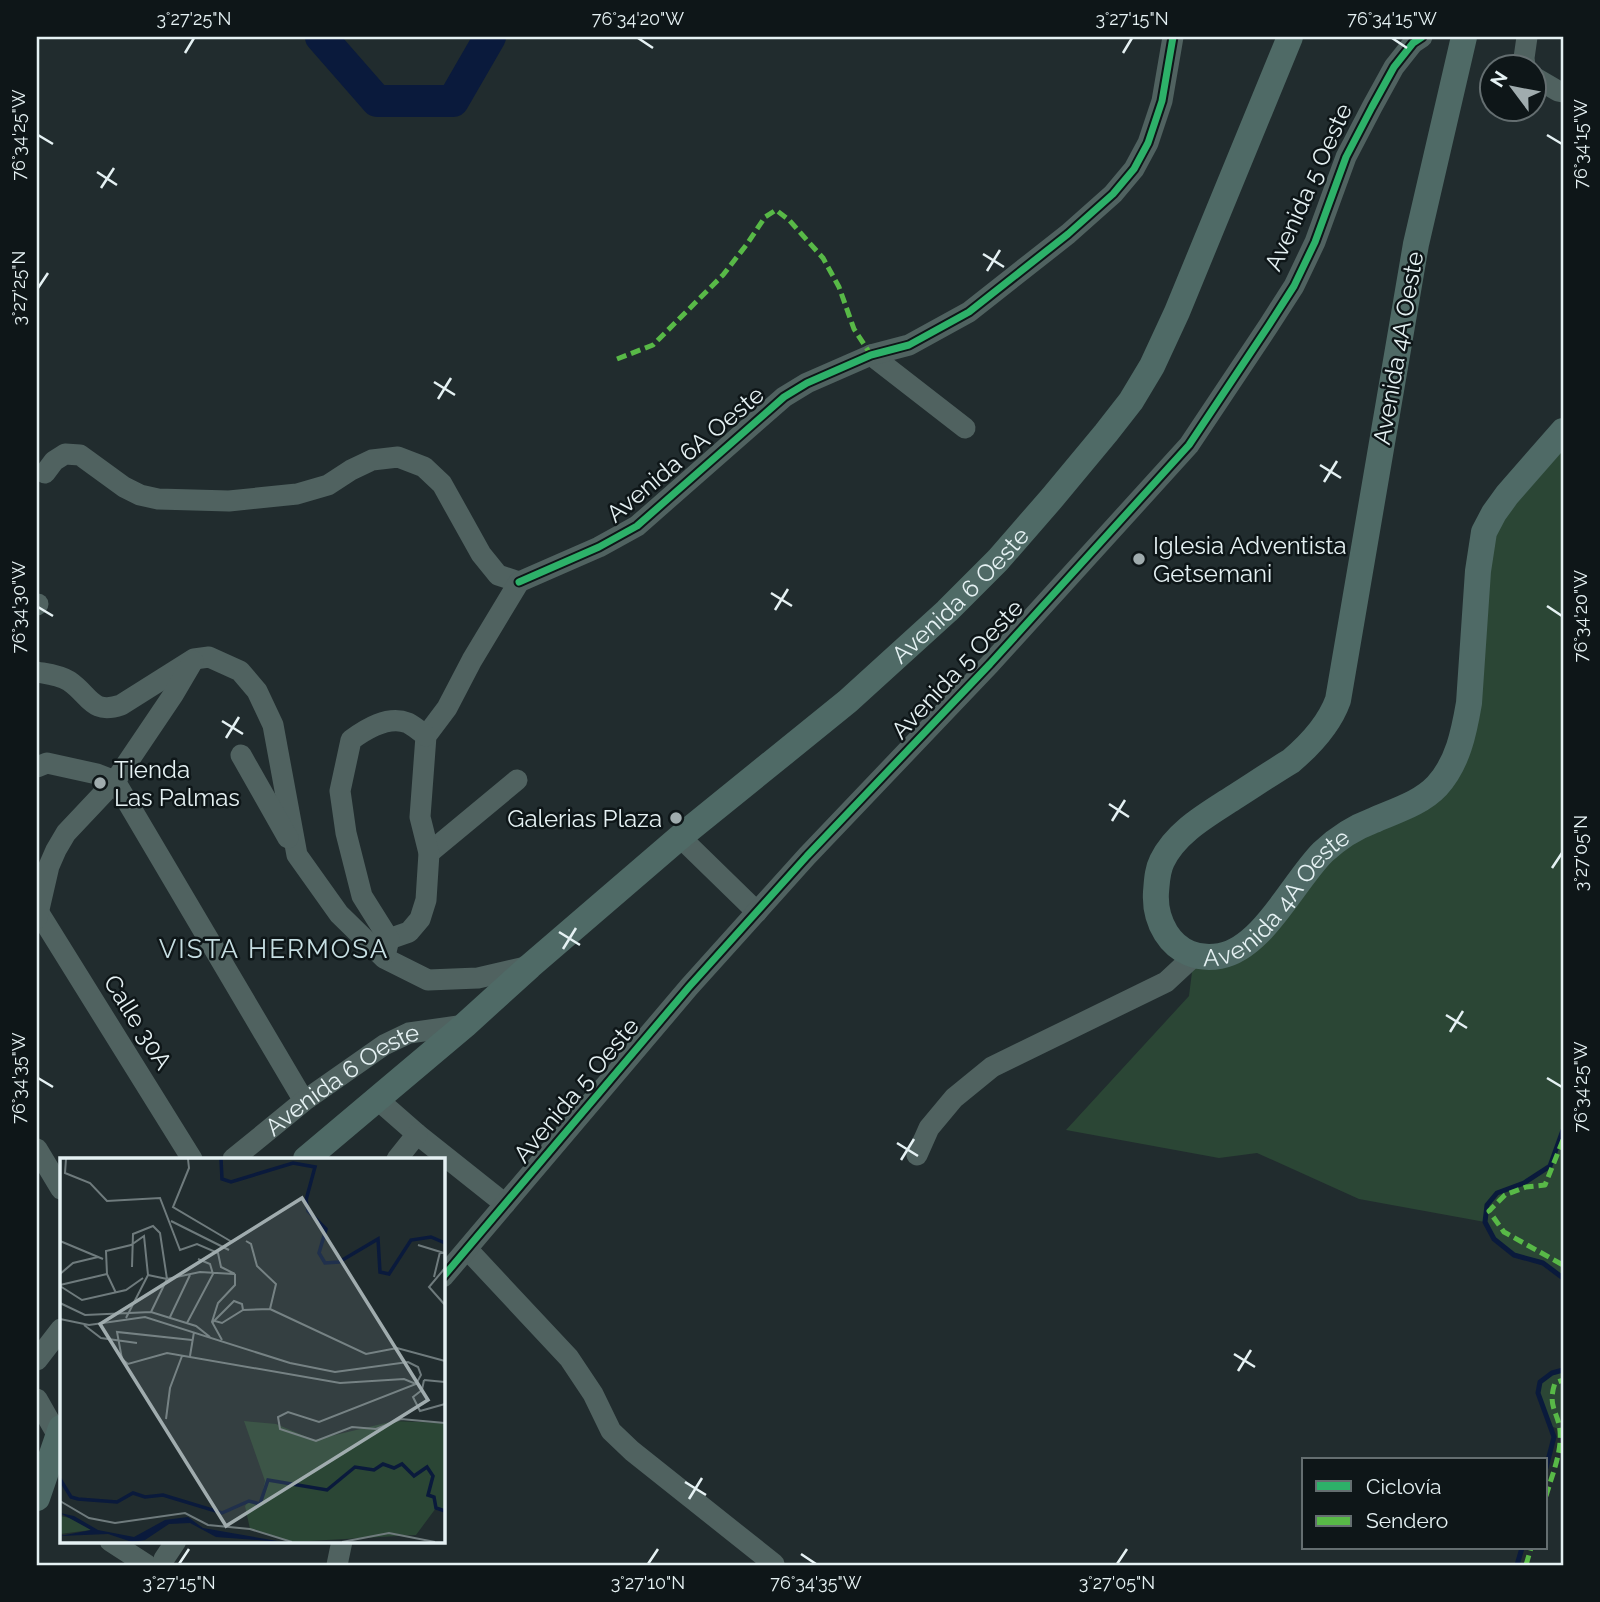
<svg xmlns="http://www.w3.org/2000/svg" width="1600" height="1602" viewBox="0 0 1600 1602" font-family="Raleway,sans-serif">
  <rect width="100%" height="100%" fill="#212c2e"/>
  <g fill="#2b4635">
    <polygon points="1563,431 1563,1278 1543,1263 1514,1255 1494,1239 1485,1222 1359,1199 1257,1153 1219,1158 1066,1130 1189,996 1194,956 1217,957 1301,878 1450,768 1482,543"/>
    <polygon points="1563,1370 1563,1431 1551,1426 1538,1393 1540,1382 1552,1373"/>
  </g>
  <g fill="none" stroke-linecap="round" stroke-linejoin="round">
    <g stroke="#0a1a3c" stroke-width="5">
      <polyline points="1563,1130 1550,1166 1524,1183 1497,1193 1487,1205 1485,1222 1494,1239 1514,1255 1543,1263 1563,1278"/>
      <polyline points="1546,1468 1554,1437 1538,1393 1540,1382 1552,1373 1563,1370"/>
      <polyline points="1517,1565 1522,1548"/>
    </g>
    <polyline stroke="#0a1a3c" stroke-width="32" points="321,37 377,101 453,101 490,37"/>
    <g stroke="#506260" stroke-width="21">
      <polyline points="1525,66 1524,58 1527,37"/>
      <polyline points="1534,77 1558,91 1563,92"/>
      <polyline points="871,355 965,428"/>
      <polyline points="45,473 54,461 65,454 80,455 124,487 140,495 158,499 229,501 297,494 328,485 351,470 372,460 398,457 424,467 442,484 481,554 498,575 519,582"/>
      <polyline points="519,582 599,547 637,526 784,397 807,383 871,355 909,345 969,312 1068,234 1113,194 1134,169 1148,143 1162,101 1173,37"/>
      <polyline points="37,605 38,604"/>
      <path d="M37,672C48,674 59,675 69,681C90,695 91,715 121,705L194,659L209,657L240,671L257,691L273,725L297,855L339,914L384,958L428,980L478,978L530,966"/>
      <polyline points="241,755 288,838"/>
      <polyline points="37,767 47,763 97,774 115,781 304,1101"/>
      <polyline points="680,837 757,912"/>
      <polyline points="429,853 517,780"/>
      <polyline points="39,913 192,1159"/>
      <polyline points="37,918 49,866 56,850 66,833 115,781 173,695 193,661"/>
      <polyline points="389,939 409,932 420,919 426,900 429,853 420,817 426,736 447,708 472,660 519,582"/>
      <path d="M386,952L389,939L362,896L346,833L340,791L351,740C366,729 388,715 408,723C414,726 421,732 426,736"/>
      <polyline points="377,1099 417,1134 505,1204"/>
      <polyline points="37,1149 61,1189"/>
      <polyline points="917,1155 929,1128 954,1098 992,1067 1166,982 1194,956"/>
      <path id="s1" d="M233,1159L304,1101L384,1045L409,1033L465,1025"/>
      <polyline points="397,1159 417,1134"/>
      <polyline points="468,1250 569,1358 593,1394 611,1431 632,1451 774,1564"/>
      <polyline points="443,1277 689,987 807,856 990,664 1189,445 1269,325 1294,286 1315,242 1346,157 1372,107 1394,67 1413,43 1422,37"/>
      <polyline points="37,1360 61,1329"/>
      <polyline points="37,1399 58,1436"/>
      <polyline points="110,1541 147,1565"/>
      <polyline points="163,1565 164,1559 176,1541"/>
      <polyline points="337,1565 342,1541"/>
    </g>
    <g stroke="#4f6a66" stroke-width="26">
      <path id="s2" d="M1464,37L1416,244L1338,700C1329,725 1311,744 1291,761C1271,773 1252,786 1233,798C1207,815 1176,832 1162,861C1157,871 1157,881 1156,892C1155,907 1158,920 1166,933C1178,952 1198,960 1220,956C1263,948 1293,882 1323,852C1337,839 1353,828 1372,821C1394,811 1420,804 1437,786C1458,763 1464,732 1469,703L1478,571L1484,532L1494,513L1507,495L1563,431"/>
      <path id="s3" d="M306,1159L465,1025L530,966L680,837L848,701L947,611L998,560L1052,498L1106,433L1131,401L1152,366L1177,312L1290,37"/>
      <polyline points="37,1498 61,1428"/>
    </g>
    <g stroke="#58b947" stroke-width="5" stroke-dasharray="10 5" stroke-linecap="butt">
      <polyline points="617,359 653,345 723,275 747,244 765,217 776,210 789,220 823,258 839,287 854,329 871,355"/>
      <polyline points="1563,1140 1545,1185 1526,1187 1505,1195 1489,1211 1504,1232 1563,1265"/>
      <path d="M1546,1496C1552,1475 1562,1452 1560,1431C1558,1411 1547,1407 1555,1383L1563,1380"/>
      <polyline points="1526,1565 1531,1548"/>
    </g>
    <g stroke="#0e1618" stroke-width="11">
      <g id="cycleway">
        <polyline points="519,582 599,547 637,526 784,397 807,383 871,355 909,345 969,312 1068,234 1113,194 1134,169 1148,143 1162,101 1173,37"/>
        <polyline points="443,1277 689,987 807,856 990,664 1189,445 1269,325 1294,286 1315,242 1346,157 1372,107 1394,67 1413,43 1422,37"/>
      </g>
    </g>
    <use href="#cycleway" stroke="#2db169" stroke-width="7"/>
  </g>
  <path fill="none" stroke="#e5f1f3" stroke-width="2.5" d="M638,38L653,48M1392,38L1407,48M185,53L194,38M1123,53L1132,38M38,135L53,144M1547,135L1562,144M97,172L117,185M101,188L114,168M983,254L1004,267M987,271L1000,250M38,288L48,273M434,382L455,395M438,399L451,378M1320,465L1341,478M1324,482L1337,461M771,593L792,606M1547,606L1562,616M38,607L53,616M775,610L788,589M222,721L243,734M226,738L239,717M1109,804L1129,817M1112,821L1125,800M1552,868L1562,853M559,932L580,945M563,949L576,928M1446,1015L1467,1028M1450,1032L1463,1011M38,1078L53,1087M1547,1078L1562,1087M897,1143L918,1156M901,1160L914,1139M1234,1354L1255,1367M1238,1371L1251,1350M685,1482L706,1495M689,1499L702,1478M801,1554L816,1564M179,1564L189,1549M648,1564L658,1549M1117,1564L1127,1549"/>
  <g fill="#a0acae" stroke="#0e1618" stroke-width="2.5">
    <circle cx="1139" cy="559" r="7"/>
    <circle cx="100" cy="783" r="7"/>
    <circle cx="676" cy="818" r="7"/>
  </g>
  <g text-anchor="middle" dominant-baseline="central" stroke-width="5" stroke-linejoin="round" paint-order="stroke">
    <g font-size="24" fill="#e5f1f3" stroke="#0e1618">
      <text transform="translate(1308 187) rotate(-66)">Avenida 5 Oeste</text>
      <text transform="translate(1398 348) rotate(-80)">Avenida 4A Oeste</text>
      <text transform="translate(685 454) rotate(-40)">Avenida 6A Oeste</text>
      <text stroke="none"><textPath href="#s3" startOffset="864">Avenida 6 Oeste</textPath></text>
      <text transform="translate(957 669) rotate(-47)">Avenida 5 Oeste</text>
      <text stroke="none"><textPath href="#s2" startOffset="1136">Avenida 4A Oeste</textPath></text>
      <text transform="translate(138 1022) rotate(58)">Calle 30A</text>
      <text stroke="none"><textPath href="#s1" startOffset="136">Avenida 6 Oeste</textPath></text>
      <text transform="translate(576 1090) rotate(-50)">Avenida 5 Oeste</text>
    </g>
    <g font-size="24" fill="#e5f1f3" stroke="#0e1618" text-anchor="start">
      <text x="1153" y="545">Iglesia Adventista<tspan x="1153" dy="28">Getsemani</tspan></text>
      <text x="114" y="769">Tienda<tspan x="114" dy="28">Las Palmas</tspan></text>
      <text x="662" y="818" text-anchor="end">Galerias Plaza</text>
    </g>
    <g font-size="26" letter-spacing="2" fill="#c6dee2" stroke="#0e1618">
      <text x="274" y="949">VISTA HERMOSA</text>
    </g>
  </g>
  <g transform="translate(60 1158)">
    <rect width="385" height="385" fill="#212c2e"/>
    <path d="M184,263L216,266L254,282L334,263L385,265V353L376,350L356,377L232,384L190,371L185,348L189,343L200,346L205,323ZM0,358L15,361L31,372L0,376Z" fill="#2b4635"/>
    <path d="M0,355L14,358L38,372L74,379L105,362L128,359L143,370L223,384L156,379L130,365L109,366L85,382L72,384L48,376L0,378L31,372Z" fill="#0a1a3c"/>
    <path fill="none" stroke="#0a1a3c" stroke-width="3.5" d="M161,1L162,21L171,24L233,5L255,9L246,42L248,53L266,71L259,95L265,105L279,104L318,81L320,114L329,116L351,82L371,79L385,85M0,321L11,339L18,341L57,344L73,335L85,339L103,337L162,355L189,343L200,346L208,322L267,332L295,309L314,312L323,306L334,310L342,306L354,318L367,309L373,318L368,337L374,339L376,350L385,353"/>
    <path fill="none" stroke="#6f7b7d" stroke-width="2" d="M6,1L5,15L30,25L47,43L100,40L120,92L137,86L158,95L161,109L175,116M128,1L129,10L113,49L172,84M111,63L169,92M0,83L43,101M186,83L191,86L197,108L216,126L210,151M358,87L384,95M72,109L73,76L93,68L100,75L107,121L91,154M385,110L369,129L385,147M0,116L13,105L38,99M88,117L107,121L140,114L174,116M374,119L380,94M0,127L47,116M0,128L22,142L66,132L83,120M56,135L47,116L46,93L71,87L84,78L88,117L66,160M0,145L25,157L91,154L136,168L150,179M210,151L306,196L337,190L385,203M110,159L130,117M0,161L29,167L85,159L230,205L275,214L348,204L358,209L361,217L356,226L259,264L228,254L218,259L220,271L256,283L292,269L316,271L341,261L385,265M155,163L162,165L183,152L210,151M153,164L174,143L182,146L183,152M127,165L153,116L150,106L138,101M24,167L41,180L77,185M132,182L57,174L62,201L68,206L107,195L280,225L344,221L356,226M162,182L152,164L158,145L175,127V116M130,198L134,174M364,222L362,232L353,239L360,253L385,246M364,222L385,224M106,261L110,230L122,198M0,343L29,360L55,365L125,355L148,367L190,371L232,384M282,384L329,375L375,384"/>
    <path fill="#a0acae" fill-opacity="0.15" stroke="#a0acae" stroke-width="3.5" d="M242,40L368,242L166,368L40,166Z"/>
    <rect width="385" height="385" fill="none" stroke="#e5f1f3" stroke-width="3.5"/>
  </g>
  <rect width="1600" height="1602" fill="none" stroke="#0e1618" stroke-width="77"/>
  <rect x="1302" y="1458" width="245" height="91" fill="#0e1618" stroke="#646e70" stroke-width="2"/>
  <rect x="1316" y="1481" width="35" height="10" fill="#2db169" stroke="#646e70" stroke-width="2"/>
  <text x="1366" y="1494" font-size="21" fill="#e5f1f3">Ciclovía</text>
  <rect x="1316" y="1516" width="35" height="10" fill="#58b947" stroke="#646e70" stroke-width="2"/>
  <text x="1366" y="1528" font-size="21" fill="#e5f1f3">Sendero</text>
  <g transform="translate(1513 88) rotate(302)"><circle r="33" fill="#0e1618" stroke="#646e70" stroke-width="2"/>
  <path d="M0-5L12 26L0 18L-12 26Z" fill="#a0acae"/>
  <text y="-10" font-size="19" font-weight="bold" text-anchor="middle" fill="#e5f1f3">N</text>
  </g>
  <rect x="38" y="38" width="1524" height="1526" fill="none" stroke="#e5f1f3" stroke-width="2.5"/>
  <g font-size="18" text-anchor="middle" fill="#e5f1f3">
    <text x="194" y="25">3°27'25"N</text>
    <text x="638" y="25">76°34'20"W</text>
    <text x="1132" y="25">3°27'15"N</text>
    <text x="1392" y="25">76°34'15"W</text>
    <text transform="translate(19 135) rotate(-90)" y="6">76°34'25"W</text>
    <text transform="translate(1581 144) rotate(-90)" y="6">76°34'15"W</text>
    <text transform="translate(19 288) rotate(-90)" y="6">3°27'25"N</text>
    <text transform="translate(19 607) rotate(-90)" y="6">76°34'30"W</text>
    <text transform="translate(1581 616) rotate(-90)" y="6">76°34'20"W</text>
    <text transform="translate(1581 853) rotate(-90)" y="6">3°27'05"N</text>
    <text transform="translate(19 1078) rotate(-90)" y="6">76°34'35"W</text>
    <text transform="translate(1581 1087) rotate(-90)" y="6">76°34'25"W</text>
    <text x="179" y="1589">3°27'15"N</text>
    <text x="648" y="1589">3°27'10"N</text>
    <text x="816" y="1589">76°34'35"W</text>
    <text x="1117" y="1589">3°27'05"N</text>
  </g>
</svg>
